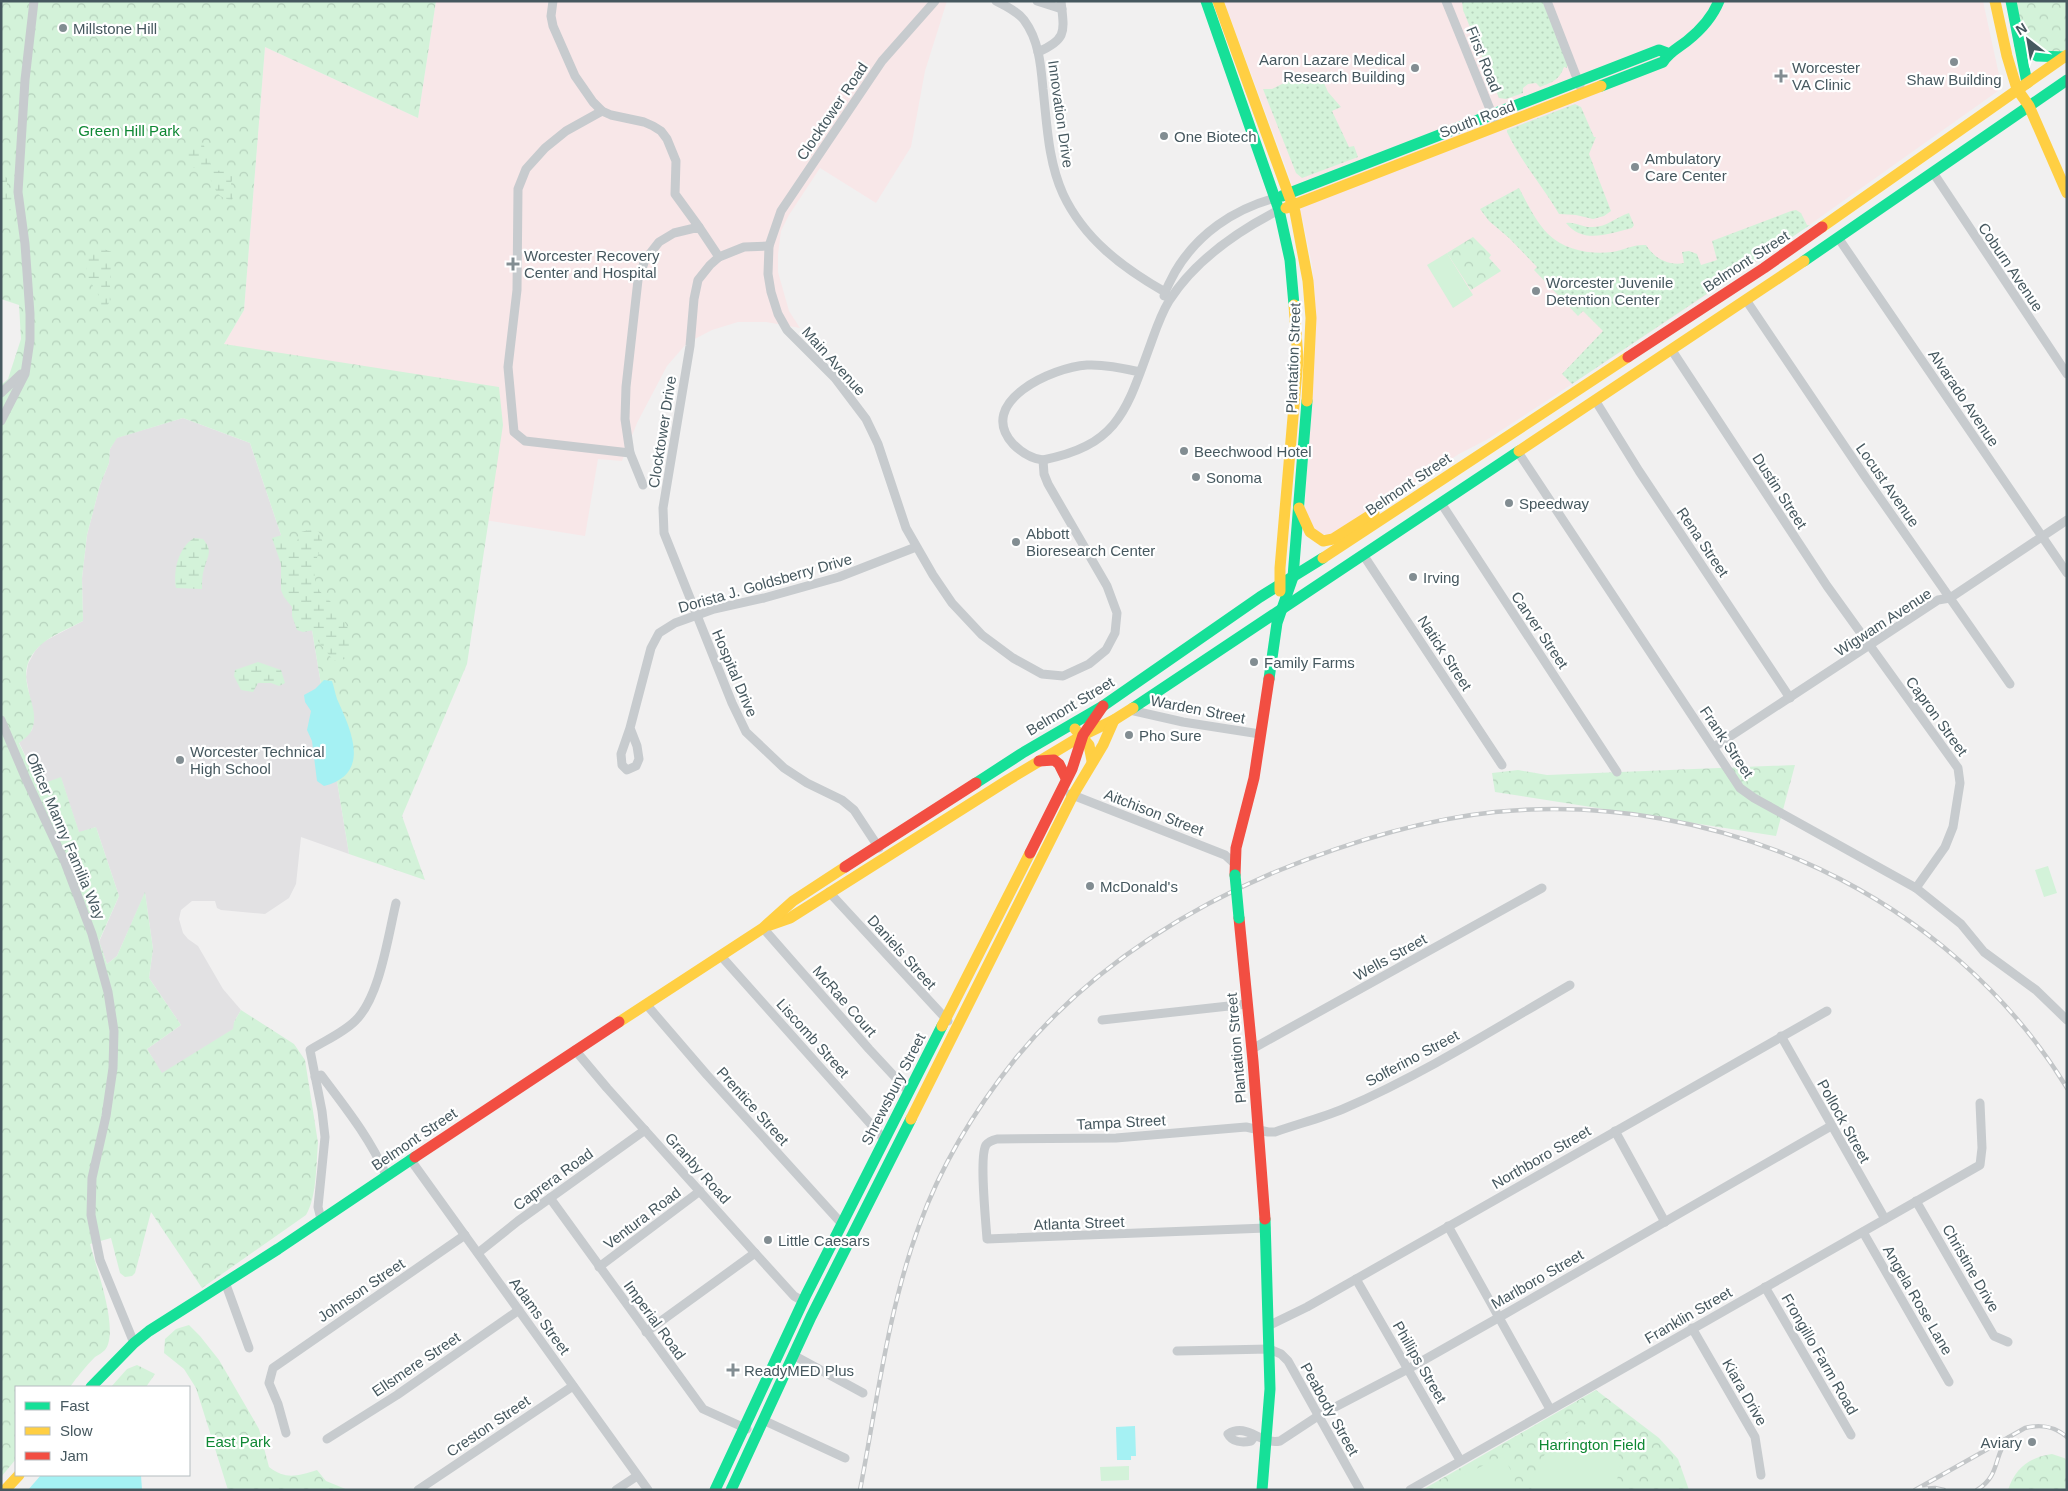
<svg xmlns="http://www.w3.org/2000/svg" width="2068" height="1491" viewBox="0 0 2068 1491" font-family="Helvetica,sans-serif">
  <defs>
    <pattern id="grass-dots" width="8" height="8" patternUnits="userSpaceOnUse" patternTransform="scale(1.25)"><rect width="8" height="8" fill="#d3f2d9"/><path d="M2 2h.1M6 6h.1" fill="none" stroke="#b6d2bd" stroke-width="1.8" stroke-linecap="round"/></pattern>
    <pattern id="forest-crowns" width="20" height="18" patternUnits="userSpaceOnUse" patternTransform="scale(1.25)"><rect width="20" height="18" fill="#d3f2d9"/><path d="M2 6a3 3 0 1 1 6 0M12 15a3 3 0 1 1 6 0" fill="none" stroke="#b6d2bd"/></pattern>
    <pattern id="wetland-marsh" width="20" height="14" patternUnits="userSpaceOnUse" patternTransform="scale(1.25)"><rect width="20" height="14" fill="#d3f2d9"/><path d="M1 5h8M5 5V1M11 12h8M15 12V8" fill="none" stroke="#b6d2bd"/></pattern>
  </defs>
  <rect width="100%" height="100%" fill="#f1f0f0"/>
  <polygon fill="#e2e1e3" points="183,418 250,443 311,624 349,854 301,837 296,884 289,898 265,914 221,910 217,908 215,901 192,901 181,910 179,919 183,933 188,939 198,946 223,989 241,1010 234,1022 234,1029 162,1074 147,1049 181,1025 149,978 153,949 145,893 117,956 107,964 99,942 119,896 96,827 79,833 61,778 39,785 19,742 32,730 34,720 26,677 28,664 35,651 43,642 83,621 82,578 87,535 100,485 109,463 110,449 116,438"/>
  <g fill="#f8e7e8">
    <polygon points="436,1 947,1 925,71 911,147 876,203 820,168 789,215 781,231 778,255 778,272 789,311 800,328 766,322 738,322 712,330 687,343 667,366 637,423 622,461 598,459 585,536 485,520 224,344 244,310 265,47 418,118"/>
    <polygon points="1224,1 1983,1 2001,84 1998,91 1770,253 1560,392 1488,439 1459,454 1333,535 1317,534 1305,514 1315,295 1312,265 1303,221 1287,170"/>
  </g>
  <g fill="url(#grass-dots)">
    <path d="M1462,1H1544L1567,62V68L1564,67C1559,80 1553,82 1540,87L1536,83L1528,84L1523,88V93L1506,99L1499,98L1463,10Z"/>
    <polygon points="1319,72 1328,92 1341,107 1332,111 1349,147 1354,146 1358,157 1302,178 1296,173 1263,89 1272,89 1288,81"/>
    <path d="M1575,104L1581,107L1594,137H1596L1589,154L1611,211L1604,216L1593,219L1576,215L1559,214C1543,186 1521,162 1507,132V130Z"/>
    <path d="M1519,188C1527,203 1536,222 1548,234C1564,250 1591,255 1612,252C1624,250 1634,244 1646,245C1654,258 1668,266 1684,263L1682,252L1689,251L1697,254L1701,265L1717,260L1712,241L1791,211L1796,210L1801,213L1807,225H1810L1572,384L1562,374L1603,331L1583,311L1578,316L1534,270L1537,267L1509,238L1489,221L1480,209Z"/>
    <path d="M1629,213L1634,225L1632,228C1610,233 1583,245 1566,223C1575,221 1583,228 1593,227C1607,227 1616,217 1629,213Z"/>
  </g>
  <g fill="url(#forest-crowns)">
    <path d="M1,1H436L418,118L265,47L244,310L224,344L499,387L503,425L467,664L402,816L425,880L349,854L311,624L250,443L183,418L117,438L110,449L109,463L100,485L87,535L82,578L83,621C70,628 54,634 43,643C6,674 43,703 32,729C30,735 24,739 19,743L39,785L61,777L79,832L96,827L119,896L99,941L107,964L117,956L145,892L153,949L149,978L181,1025L147,1049L162,1073L233,1029L234,1022L241,1010L294,1044L305,1060L318,1143C316,1164 317,1197 306,1215L202,1288L151,1212L135,1273L132,1276L125,1277L120,1273L111,1238L90,1244C96,1267 120,1331 105,1350C102,1353 98,1355 95,1357C86,1366 77,1377 70,1387H16V1459L1,1477V385L8,379L21,339L19,305L1,299Z"/>
    <polygon points="2011,1 2067,1 2067,55 2030,53"/>
    <polygon points="1473,237 1491,255 1489,258 1501,271 1471,290 1447,253"/>
    <polygon points="1795,765 1776,836 1495,792 1492,773 1518,770 1547,775"/>
    <path d="M189,1325L200,1336L219,1360L259,1429L269,1467C286,1480 297,1476 317,1470L326,1481L348,1490H228L196,1388L184,1369L164,1353L165,1339L176,1329Z"/>
    <polygon points="137,1365 155,1374 146,1387 111,1387 127,1369"/>
    <polygon points="1596,1390 1659,1438 1678,1459 1689,1490 1422,1490"/>
    <path d="M2052,1454L2064,1458L2067,1461V1490H2008C2015,1468 2030,1457 2052,1454Z"/>
  </g>
  <g fill="url(#wetland-marsh)">
    <path d="M194,141L203,143L213,171L232,170C235,176 232,178 231,184C231,188 233,191 234,195L232,200C214,198 216,186 208,176C203,170 193,168 187,164L189,144Z"/>
    <polygon points="1,174 7,178 7,186 15,201 11,209 1,211"/>
    <path d="M95,246L112,252C112,261 110,269 110,278C109,288 113,301 105,309L100,308V298L86,274L87,260L91,248Z"/>
    <path d="M312,529L319,532L323,543C317,555 312,570 316,584C318,591 323,594 328,599C338,609 360,641 350,654C346,660 340,661 333,660L318,641L314,630L303,632L297,630L292,616V607L284,597L281,590V564L272,538L282,535L291,543H296L301,532Z"/>
    <path d="M194,538L203,539C213,551 208,555 204,569C202,575 202,583 202,589L176,588C173,571 178,548 194,538Z"/>
    <polygon points="258,662 281,670 285,683 279,686 271,683 258,683 253,692 241,690 234,676 235,670"/>
  </g>
  <g fill="#d3f2d9">
    <polygon points="1447,253 1473,295 1453,308 1427,265"/>
    <polygon points="2048,866 2057,893 2044,897 2035,870"/>
    <path d="M1594,1422L1613,1441L1621,1461L1615,1490H1531C1537,1455 1559,1429 1594,1422Z"/>
    <polygon points="1503,1456 1514,1476 1516,1490 1449,1490 1451,1481"/>
    <polygon points="1129,1466 1129,1480 1101,1481 1100,1467"/>
  </g>
  <g fill="#a5f1f3">
    <path d="M324,680L332,681C334,687 335,693 337,699C351,730 372,774 324,786L317,781L312,741L307,730L311,711L305,702L304,695L315,689Z"/>
    <polygon points="1135,1426 1136,1456 1131,1456 1131,1460 1117,1460 1116,1427"/>
    <polygon points="41,1475 141,1475 142,1490 28,1490"/>
  </g>
  <g fill="none" stroke-linecap="round" stroke-linejoin="round">
    <g stroke="#c7cbce" stroke-width="9">
      <polyline points="553,1 551,16 553,26 575,76 593,102 602,111 611,115 644,122 653,126 661,131 667,139 676,161 675,194 699,227"/>
      <polyline points="935,1 882,61 781,211 769,246 768,274 771,292 778,314 787,330 835,378 866,419 878,444 906,528 933,575 952,603 982,635 1013,658 1042,674 1063,676 1089,664 1106,650 1115,633 1117,613 1107,586 1048,484 1044,474 1043,460"/>
      <path d="M996,1C1006,6 1017,11 1024,20C1039,40 1041,66 1043,89C1047,124 1048,161 1063,194C1084,239 1123,268 1165,292"/>
      <polyline points="1037,1 1062,9"/>
      <polyline points="1446,1 1494,119"/>
      <polyline points="1547,1 1580,86"/>
      <path d="M1038,52C1068,39 1064,31 1061,1"/>
      <polyline points="602,111 566,131 545,148 526,169 518,189 517,290 508,367 514,432 525,441 630,453"/>
      <polyline points="1934,174 2067,374"/>
      <polyline points="1839,239 2067,573"/>
      <polyline points="719,257 710,265 698,280 694,299 690,346 663,508 664,533 732,703 746,732 784,768 807,783 842,800 854,810 879,848"/>
      <path d="M1164,296C1166,288 1171,280 1175,272C1197,234 1234,209 1275,198"/>
      <polyline points="1746,300 1866,478 2010,684"/>
      <polyline points="1671,349 1827,586 1958,768 1960,783 1953,827 1945,847 1916,888"/>
      <path d="M1140,372C1123,368 1105,364 1087,365C1053,367 975,402 1013,444C1021,452 1032,459 1043,460C1120,445 1127,408 1151,343C1156,329 1161,314 1169,301C1195,260 1236,232 1279,210"/>
      <polyline points="1,393 21,374"/>
      <polyline points="1595,400 1639,471 1790,698"/>
      <polyline points="1,421 25,374 30,340 30,314 25,244 18,192 25,80 34,1"/>
      <polyline points="1518,452 1740,788 1754,798 1916,888 1961,924 1984,952 2036,990 2067,1020"/>
      <polyline points="643,485 630,453 625,419 626,387 638,280 645,260 659,242 674,233 699,227 719,257 744,247 769,246"/>
      <polyline points="1441,503 1617,772"/>
      <polyline points="1364,556 1502,765"/>
      <polyline points="1130,710 1183,722 1260,734"/>
      <polyline points="1,720 26,779 64,860 92,934 108,992 114,1031 113,1068 106,1116 92,1178 91,1215 100,1260 134,1343"/>
      <polyline points="630,728 621,754 622,765 627,770 636,766 639,759 637,746 630,728 651,648 659,633 675,623 714,609 764,598 839,577 916,547"/>
      <polyline points="1714,747 1938,600 1950,598 2067,520"/>
      <polyline points="1070,794 1225,855 1235,864"/>
      <polyline points="829,892 948,1021"/>
      <polyline points="763,928 869,1049 908,1091"/>
      <polyline points="721,956 884,1139"/>
      <polyline points="646,1004 707,1075 842,1224"/>
      <polyline points="1102,1020 1247,1004"/>
      <polyline points="1781,1036 1885,1219"/>
      <polyline points="1252,1049 1542,888"/>
      <polyline points="575,1050 607,1088 755,1253 794,1296 803,1301"/>
      <path d="M315,1077L321,1075C345,1107 370,1138 386,1175"/>
      <polyline points="1615,1131 1665,1222"/>
      <polyline points="410,1159 648,1490"/>
      <polyline points="550,1198 703,1409 747,1429"/>
      <polyline points="1916,1201 1994,1336 2008,1342"/>
      <path d="M321,1219L318,1207L325,1137L322,1111L310,1050C324,1041 343,1033 355,1021C380,997 388,936 396,903"/>
      <polyline points="1448,1226 1550,1409"/>
      <path d="M1266,1228L987,1239C986,1223 979,1156 986,1145C989,1141 993,1140 997,1139L1116,1138L1246,1127L1268,1132H1275C1298,1124 1321,1118 1343,1109C1422,1075 1496,1028 1570,985"/>
      <polyline points="1863,1232 1949,1382"/>
      <polyline points="478,1253 518,1221 645,1130"/>
      <polyline points="599,1267 700,1191"/>
      <polyline points="1356,1279 1460,1460"/>
      <polyline points="225,1282 249,1348"/>
      <polyline points="1765,1287 1851,1435"/>
      <polyline points="1268,1326 1307,1307 1827,1011"/>
      <polyline points="1692,1328 1755,1437 1761,1475"/>
      <polyline points="646,1332 755,1253"/>
      <polyline points="1177,1351 1269,1349 1281,1354 1288,1361 1360,1490"/>
      <polyline points="793,1355 863,1393"/>
      <polyline points="763,1420 845,1458"/>
      <polyline points="286,1433 278,1404 269,1383 273,1368 465,1235"/>
      <path d="M1254,1437L1251,1441C1242,1443 1232,1442 1228,1434C1247,1422 1260,1445 1280,1441L1318,1416L1408,1369L1498,1318L1831,1126"/>
      <polyline points="327,1439 397,1395 519,1310"/>
      <polyline points="418,1490 573,1386"/>
      <polyline points="616,1490 637,1476"/>
      <polyline points="1410,1490 1980,1165 1982,1148 1980,1103"/>
    </g>
    <g stroke="#16e098" stroke-width="11">
      <polyline points="1206,1 1279,210 1290,260 1294,305"/>
      <polyline points="2011,1 2027,83"/>
      <polyline points="2020,45 2037,56 2065,57"/>
      <path d="M1601,86L1663,62C1669,52 1678,48 1687,41C1701,30 1712,18 1719,1"/>
      <polyline points="1282,196 1659,50 1667,53"/>
      <polyline points="1804,261 2067,80"/>
      <polyline points="1269,679 1277,623 1293,577 1307,401"/>
      <polyline points="1133,708 1519,451"/>
      <polyline points="976,783 1024,752 1103,706 1260,597 1323,558"/>
      <polyline points="91,1387 134,1343 149,1331 278,1249 415,1157"/>
      <polyline points="715,1490 806,1295 942,1026"/>
      <polyline points="731,1490 811,1317 911,1119"/>
      <polyline points="1262,1490 1270,1389 1265,1219"/>
    </g>
    <g stroke="#ffcf43" stroke-width="11">
      <polyline points="1218,1 1295,212 1308,281 1311,318 1307,401"/>
      <polyline points="1995,1 2007,56 2017,89"/>
      <polyline points="2017,89 2029,106 2067,193"/>
      <polyline points="1286,208 1601,86"/>
      <polyline points="1822,227 2067,55"/>
      <polyline points="1519,451 1804,261"/>
      <polyline points="1299,508 1310,532 1323,541 1333,539 1374,513"/>
      <polyline points="1323,558 1628,357"/>
      <polyline points="1280,591 1280,568 1298,359 1294,305"/>
      <polyline points="1075,729 1089,745 1092,761"/>
      <polyline points="770,925 790,918 1008,780 1083,735 1114,720 1133,708"/>
      <polyline points="619,1022 763,928 793,901 845,867"/>
      <polyline points="942,1026 1030,853"/>
      <polyline points="911,1119 1073,795 1103,745 1114,720"/>
      <polyline points="5,1490 19,1475"/>
    </g>
    <g stroke="#f24e42" stroke-width="11">
      <polyline points="1628,357 1764,268 1822,227"/>
      <polyline points="1039,761 1054,760 1059,764 1066,778"/>
      <polyline points="1030,853 1072,769 1083,735 1103,706"/>
      <polyline points="845,867 976,783"/>
      <polyline points="1235,875 1236,848 1254,778 1269,679"/>
      <polyline points="1239,918 1253,1061 1265,1219"/>
      <polyline points="415,1157 619,1022"/>
    </g>
    <g stroke="#c3c6c8" stroke-width="4.5">
      <g id="rail">
        <polyline points="1920,1489 1935,1488 1944,1490"/>
        <path d="M860,1490C877,1402 888,1310 919,1226C941,1165 976,1108 1016,1058C1085,974 1176,914 1275,872C1346,843 1419,820 1495,812C1718,790 1949,895 2067,1088"/>
        <path d="M1915,1490L2025,1428C2041,1424 2054,1426 2067,1437"/>
        <path d="M1977,1490C2001,1475 1993,1456 2008,1438"/>
      </g>
    </g>
    <use href="#rail" stroke="#fff" stroke-width="2.5" stroke-dasharray="8" stroke-linecap="butt"/>
    <polyline stroke="#16e098" stroke-width="11" points="1235,875 1239,918"/>
  </g>
  <g fill="#828d92" stroke="#fff" stroke-width="2">
    <circle cx="63" cy="28" r="5"/>
    <circle cx="1954" cy="62" r="5"/>
    <circle cx="1415" cy="68" r="5"/>
    <path d="M1778.5 68.5h5v5h5v5h-5v5h-5v-5h-5v-5h5z"/>
    <circle cx="1164" cy="136" r="5"/>
    <circle cx="1635" cy="167" r="5"/>
    <path d="M510.5 256.5h5v5h5v5h-5v5h-5v-5h-5v-5h5z"/>
    <circle cx="1536" cy="291" r="5"/>
    <circle cx="1184" cy="451" r="5"/>
    <circle cx="1196" cy="477" r="5"/>
    <circle cx="1509" cy="503" r="5"/>
    <circle cx="1016" cy="542" r="5"/>
    <circle cx="1413" cy="577" r="5"/>
    <circle cx="1254" cy="662" r="5"/>
    <circle cx="1129" cy="735" r="5"/>
    <circle cx="180" cy="760" r="5"/>
    <circle cx="1090" cy="886" r="5"/>
    <circle cx="768" cy="1240" r="5"/>
    <path d="M730.5 1362.5h5v5h5v5h-5v5h-5v-5h-5v-5h5z"/>
    <circle cx="2032" cy="1442" r="5"/>
  </g>
  <g text-anchor="middle" dominant-baseline="central" stroke-width="4.5" stroke-linejoin="round" paint-order="stroke">
    <g font-size="15" fill="#46585f" stroke="#fff" text-anchor="start">
      <text x="73" y="28">Millstone Hill</text>
      <text x="1405" y="59" text-anchor="end">Aaron Lazare Medical<tspan x="1405" dy="17">Research Building</tspan></text>
      <text x="1792" y="67">Worcester<tspan x="1792" dy="17">VA Clinic</tspan></text>
      <text x="1954" y="79" text-anchor="middle">Shaw Building</text>
      <text x="1174" y="136">One Biotech</text>
      <text x="1645" y="158">Ambulatory<tspan x="1645" dy="17">Care Center</tspan></text>
      <text x="524" y="255">Worcester Recovery<tspan x="524" dy="17">Center and Hospital</tspan></text>
      <text x="1546" y="282">Worcester Juvenile<tspan x="1546" dy="17">Detention Center</tspan></text>
      <text x="1194" y="451">Beechwood Hotel</text>
      <text x="1206" y="477">Sonoma</text>
      <text x="1519" y="503">Speedway</text>
      <text x="1026" y="533">Abbott<tspan x="1026" dy="17">Bioresearch Center</tspan></text>
      <text x="1423" y="577">Irving</text>
      <text x="1264" y="662">Family Farms</text>
      <text x="1139" y="735">Pho Sure</text>
      <text x="190" y="751">Worcester Technical<tspan x="190" dy="17">High School</tspan></text>
      <text x="1100" y="886">McDonald's</text>
      <text x="778" y="1240">Little Caesars</text>
      <text x="744" y="1370">ReadyMED Plus</text>
      <text x="2022" y="1442" text-anchor="end">Aviary</text>
    </g>
    <g font-size="15" fill="#46585f" stroke="#fff">
      <text transform="translate(1484 59) rotate(68)">First Road</text>
      <text transform="translate(832 111) rotate(-56)">Clocktower Road</text>
      <text transform="translate(1061 114) rotate(82)">Innovation Drive</text>
      <text transform="translate(1477 119) rotate(-21)">South Road</text>
      <text transform="translate(1746 261) rotate(-33)">Belmont Street</text>
      <text transform="translate(2011 267) rotate(56)">Coburn Avenue</text>
      <text transform="translate(1293 358) rotate(-88)">Plantation Street</text>
      <text transform="translate(834 361) rotate(48)">Main Avenue</text>
      <text transform="translate(1964 398) rotate(56)">Alvarado Avenue</text>
      <text transform="translate(662 432) rotate(-81)">Clocktower Drive</text>
      <text transform="translate(1408 484) rotate(-34)">Belmont Street</text>
      <text transform="translate(1888 485) rotate(55)">Locust Avenue</text>
      <text transform="translate(1780 491) rotate(57)">Dustin Street</text>
      <text transform="translate(1703 542) rotate(56)">Rena Street</text>
      <text transform="translate(765 583) rotate(-16)">Dorista J. Goldsberry Drive</text>
      <text transform="translate(1883 622) rotate(-33)">Wigwam Avenue</text>
      <text transform="translate(1540 630) rotate(56)">Carver Street</text>
      <text transform="translate(1445 653) rotate(57)">Natick Street</text>
      <text transform="translate(735 673) rotate(67)">Hospital Drive</text>
      <text transform="translate(1070 706) rotate(-31)">Belmont Street</text>
      <text transform="translate(1198 709) rotate(11)">Warden Street</text>
      <text transform="translate(1937 716) rotate(54)">Capron Street</text>
      <text transform="translate(1727 742) rotate(56)">Frank Street</text>
      <text transform="translate(1154 812) rotate(21)">Aitchison Street</text>
      <text transform="translate(66 836) rotate(67)">Officer Manny Familia Way</text>
      <text transform="translate(902 952) rotate(48)">Daniels Street</text>
      <text transform="translate(1390 957) rotate(-29)">Wells Street</text>
      <text transform="translate(845 1001) rotate(49)">McRae Court</text>
      <text transform="translate(813 1038) rotate(48)">Liscomb Street</text>
      <text transform="translate(1236 1048) rotate(-95)">Plantation Street</text>
      <text transform="translate(1412 1058) rotate(-28)">Solferino Street</text>
      <text transform="translate(893 1089) rotate(-63)">Shrewsbury Street</text>
      <text transform="translate(753 1106) rotate(48)">Prentice Street</text>
      <text transform="translate(1844 1121) rotate(61)">Pollock Street</text>
      <text transform="translate(1121 1122) rotate(-3)">Tampa Street</text>
      <text transform="translate(414 1139) rotate(-34)">Belmont Street</text>
      <text transform="translate(1541 1157) rotate(-30)">Northboro Street</text>
      <text transform="translate(698 1168) rotate(48)">Granby Road</text>
      <text transform="translate(553 1179) rotate(-36)">Caprera Road</text>
      <text transform="translate(642 1218) rotate(-37)">Ventura Road</text>
      <text transform="translate(1079 1223) rotate(-2)">Atlanta Street</text>
      <text transform="translate(1971 1268) rotate(60)">Christine Drive</text>
      <text transform="translate(1537 1279) rotate(-30)">Marlboro Street</text>
      <text transform="translate(361 1290) rotate(-34)">Johnson Street</text>
      <text transform="translate(1918 1300) rotate(60)">Angela Rose Lane</text>
      <text transform="translate(1688 1315) rotate(-30)">Franklin Street</text>
      <text transform="translate(540 1316) rotate(54)">Adams Street</text>
      <text transform="translate(655 1320) rotate(54)">Imperial Road</text>
      <text transform="translate(1820 1354) rotate(60)">Frongillo Farm Road</text>
      <text transform="translate(1420 1362) rotate(60)">Phillips Street</text>
      <text transform="translate(416 1364) rotate(-34)">Ellsmere Street</text>
      <text transform="translate(1745 1392) rotate(60)">Kiara Drive</text>
      <text transform="translate(1330 1409) rotate(61)">Peabody Street</text>
      <text transform="translate(488 1426) rotate(-34)">Creston Street</text>
    </g>
    <g font-size="15" fill="#0f8834" stroke="#fff">
      <text x="129" y="130">Green Hill Park</text>
      <text x="238" y="1441">East Park</text>
      <text x="1592" y="1444">Harrington Field</text>
    </g>
  </g>
  <rect width="2068" height="1491" fill="none" stroke="#46585f" stroke-width="5"/>
  <rect x="15" y="1386" width="175" height="90" fill="#ffffff" stroke="#b5bcbf"/>
  <rect x="25" y="1402" width="25" height="8" fill="#16e098" stroke="#b5bcbf"/>
  <text x="60" y="1411" font-size="15" fill="#46585f">Fast</text>
  <rect x="25" y="1427" width="25" height="8" fill="#ffcf43" stroke="#b5bcbf"/>
  <text x="60" y="1436" font-size="15" fill="#46585f">Slow</text>
  <rect x="25" y="1452" width="25" height="8" fill="#f24e42" stroke="#b5bcbf"/>
  <text x="60" y="1461" font-size="15" fill="#46585f">Jam</text>
  <g transform="translate(2028 40) rotate(329)" stroke="#ffffff" stroke-width="4" paint-order="stroke">
  <path d="M0-4L9 19L0 12L-9 19Z" fill="#46585f"/>
  <text y="-8" font-size="14" font-weight="bold" text-anchor="middle" fill="#46585f">N</text>
  </g>
</svg>
